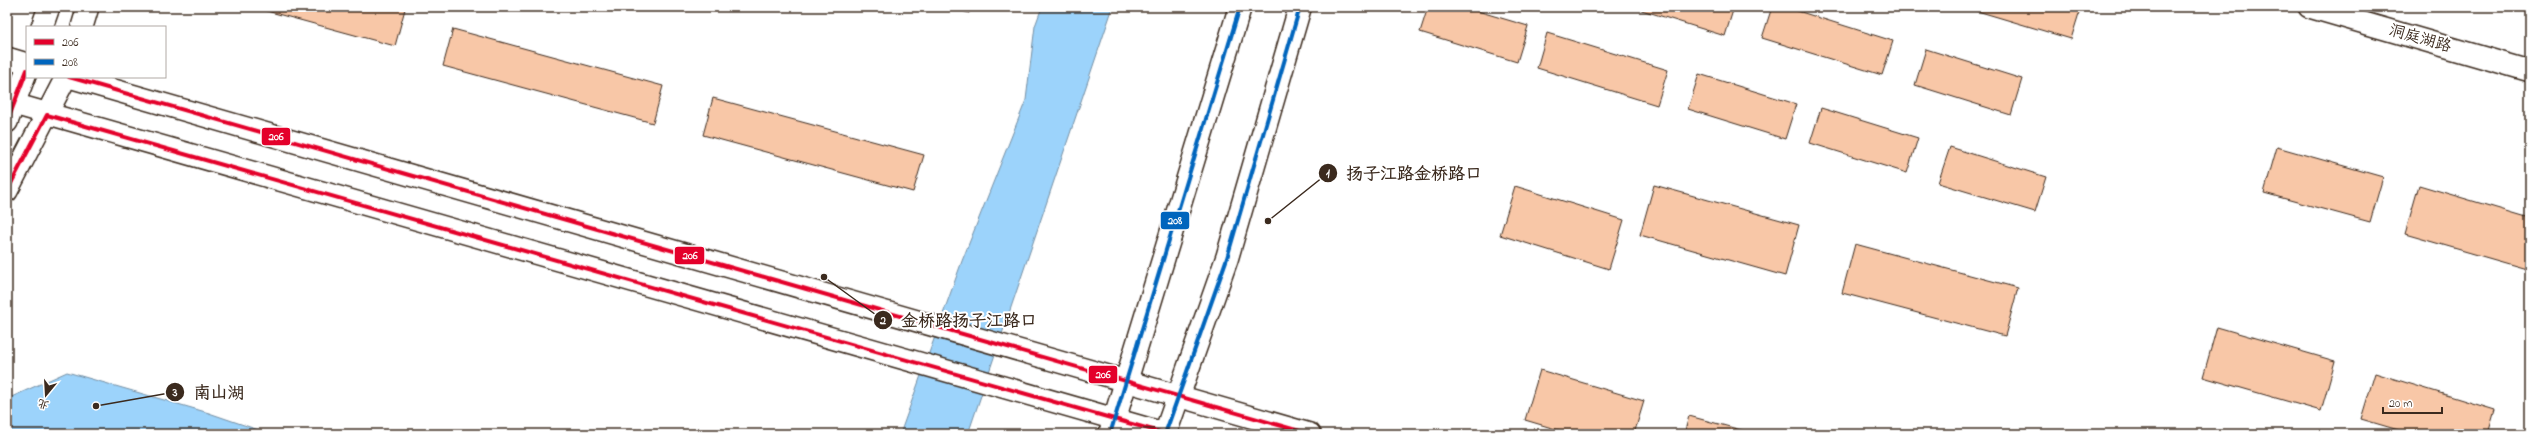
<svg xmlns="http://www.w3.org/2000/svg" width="2537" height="441" viewBox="0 0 2537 441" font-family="'Indie Flower','LXGW WenKai TC',sans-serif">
  <rect width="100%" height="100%" fill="#fff"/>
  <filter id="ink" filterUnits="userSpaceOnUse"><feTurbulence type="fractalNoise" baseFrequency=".025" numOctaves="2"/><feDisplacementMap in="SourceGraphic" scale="8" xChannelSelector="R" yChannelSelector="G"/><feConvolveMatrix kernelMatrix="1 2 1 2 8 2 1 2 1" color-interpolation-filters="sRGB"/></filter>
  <g filter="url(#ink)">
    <g fill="#9cd3fb" stroke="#758fa3">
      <polygon points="1042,7 1113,7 968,434 900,434 962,261 1026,100 1035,26"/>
      <polygon points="67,372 209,413 270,434 7,434 7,399"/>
    </g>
    <g fill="#f8c7a7" stroke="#3b2a1e">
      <polygon points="252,7 398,7 405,9 395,46"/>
      <polygon points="948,7 971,7 969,13"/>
      <polygon points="1428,7 1464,7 1528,26 1517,62 1420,32"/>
      <polygon points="1632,7 1734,7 1725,36"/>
      <polygon points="1772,7 1785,7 1893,41 1882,75 1762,38"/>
      <polygon points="1975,7 2081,7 2071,39 1974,10"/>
      <polygon points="453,29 663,86 653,123 443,66"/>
      <polygon points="1547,33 1668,70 1657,105 1537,68"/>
      <polygon points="1926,49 2022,79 2011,115 1915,85"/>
      <polygon points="1699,74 1796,104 1785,139 1688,109"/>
      <polygon points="713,98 924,155 913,192 703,135"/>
      <polygon points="1821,108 1918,138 1907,173 1810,143"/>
      <polygon points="1950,147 2046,177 2035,212 1938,183"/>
      <polygon points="2277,147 2383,177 2370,222 2264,193"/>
      <polygon points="1654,185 1799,225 1785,276 1640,235"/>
      <polygon points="2419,185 2530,218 2530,270 2405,234"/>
      <polygon points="1515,186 1624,220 1609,269 1500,235"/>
      <polygon points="1855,244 2018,288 2005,336 1842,293"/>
      <polygon points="2217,327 2335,361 2321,411 2203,377"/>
      <polygon points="1540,370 1644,401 1634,434 1572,434 1525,420"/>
      <polygon points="2375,373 2495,410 2488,434 2412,434 2361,419"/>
      <polygon points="1689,416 1756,434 1684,434"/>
    </g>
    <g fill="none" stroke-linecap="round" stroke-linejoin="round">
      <g stroke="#3b2a1e" stroke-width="24">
        <g id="minor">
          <polyline points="2309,7 2530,71"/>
          <polyline points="42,27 49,7"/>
          <polyline points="82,27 88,7"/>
          <polyline points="7,58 27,64"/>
          <polyline points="69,77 1310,434"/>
          <polyline points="7,102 1167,434"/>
          <polyline points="7,122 27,70"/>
          <polyline points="7,191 66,77"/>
        </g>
      </g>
      <g stroke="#3b2a1e" stroke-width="25">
        <g id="major">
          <polyline points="1110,434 1240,7"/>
          <polyline points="1165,434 1227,258 1300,7"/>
        </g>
      </g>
      <use href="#minor" stroke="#fff" stroke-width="21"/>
      <use href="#major" stroke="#fff" stroke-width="22"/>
      <g stroke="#fff" stroke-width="7">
        <g id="bus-1">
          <polyline points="69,77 1310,434"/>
          <polyline points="7,122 27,70"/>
          <polyline points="7,191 47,115 1167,434"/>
        </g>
      </g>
      <g stroke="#fff" stroke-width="7">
        <g id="bus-2">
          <polyline points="1110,434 1240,7"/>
          <polyline points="1165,434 1227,258 1300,7"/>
        </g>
      </g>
      <use href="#bus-1" stroke="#e4002b" stroke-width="4"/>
      <use href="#bus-2" stroke="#0065bd" stroke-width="4"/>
    </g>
  </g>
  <g text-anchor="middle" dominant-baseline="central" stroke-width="4" stroke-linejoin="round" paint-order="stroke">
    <g font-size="16" fill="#3b2a1e" stroke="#fff">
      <text transform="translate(2420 39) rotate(16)">洞庭湖路</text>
    </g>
  </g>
  <path fill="none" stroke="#3b2a1e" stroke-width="1.5" d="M1268 221L1328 173M824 277L883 320M96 406L175 392"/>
  <g fill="#3b2a1e" stroke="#fff" stroke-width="1.5">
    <circle cx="1268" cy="221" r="4"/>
    <circle cx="824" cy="277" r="4"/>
    <circle cx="96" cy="406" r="4"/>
    <circle cx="1328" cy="173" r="10"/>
    <circle cx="883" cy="320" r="10"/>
    <circle cx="175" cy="392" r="10"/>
  </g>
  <g font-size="12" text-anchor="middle" font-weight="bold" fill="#fff">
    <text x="1328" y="177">1</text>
    <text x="883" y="324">2</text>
    <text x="175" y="396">3</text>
  </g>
  <g font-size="17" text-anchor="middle" font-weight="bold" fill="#3b2a1e" stroke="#fff" stroke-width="4" stroke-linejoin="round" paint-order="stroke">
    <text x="1414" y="179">扬子江路金桥路口</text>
    <text x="969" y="326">金桥路扬子江路口</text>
    <text x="219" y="398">南山湖</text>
  </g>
  <g stroke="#fff" stroke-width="1.5">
    <rect x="261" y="127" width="30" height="19" rx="4" fill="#e4002b"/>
    <rect x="1160" y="211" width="30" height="19" rx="4" fill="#0065bd"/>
    <rect x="674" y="246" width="31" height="19" rx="4" fill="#e4002b"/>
    <rect x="1088" y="365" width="30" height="19" rx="4" fill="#e4002b"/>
  </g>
  <g font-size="11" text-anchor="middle" font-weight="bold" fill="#fff">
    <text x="276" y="140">206</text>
    <text x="1175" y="224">208</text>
    <text x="690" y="259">206</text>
    <text x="1103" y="378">206</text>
  </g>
  <rect width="2537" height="441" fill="none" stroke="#fff" stroke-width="24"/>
  <rect x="12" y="12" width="2513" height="417" fill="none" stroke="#3b2a1e" stroke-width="1.5" filter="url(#ink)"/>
  <rect x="26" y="26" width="140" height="52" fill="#ffffff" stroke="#b1aaa5"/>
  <rect x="34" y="39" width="20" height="6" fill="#e4002b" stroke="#b1aaa5"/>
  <text x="62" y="46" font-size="12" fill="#3b2a1e">206</text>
  <rect x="34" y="59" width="20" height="6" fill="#0065bd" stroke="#b1aaa5"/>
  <text x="62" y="66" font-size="12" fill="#3b2a1e">208</text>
  <g transform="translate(46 395) rotate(198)" stroke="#ffffff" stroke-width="3" paint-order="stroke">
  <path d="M0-3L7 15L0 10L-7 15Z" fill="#3b2a1e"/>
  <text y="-6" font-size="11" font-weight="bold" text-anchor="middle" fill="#3b2a1e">北</text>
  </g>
  <path d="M2383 407v6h59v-6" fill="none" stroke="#3b2a1e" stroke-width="2"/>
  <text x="2389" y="407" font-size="12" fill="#3b2a1e" stroke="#ffffff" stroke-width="3" paint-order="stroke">20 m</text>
</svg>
